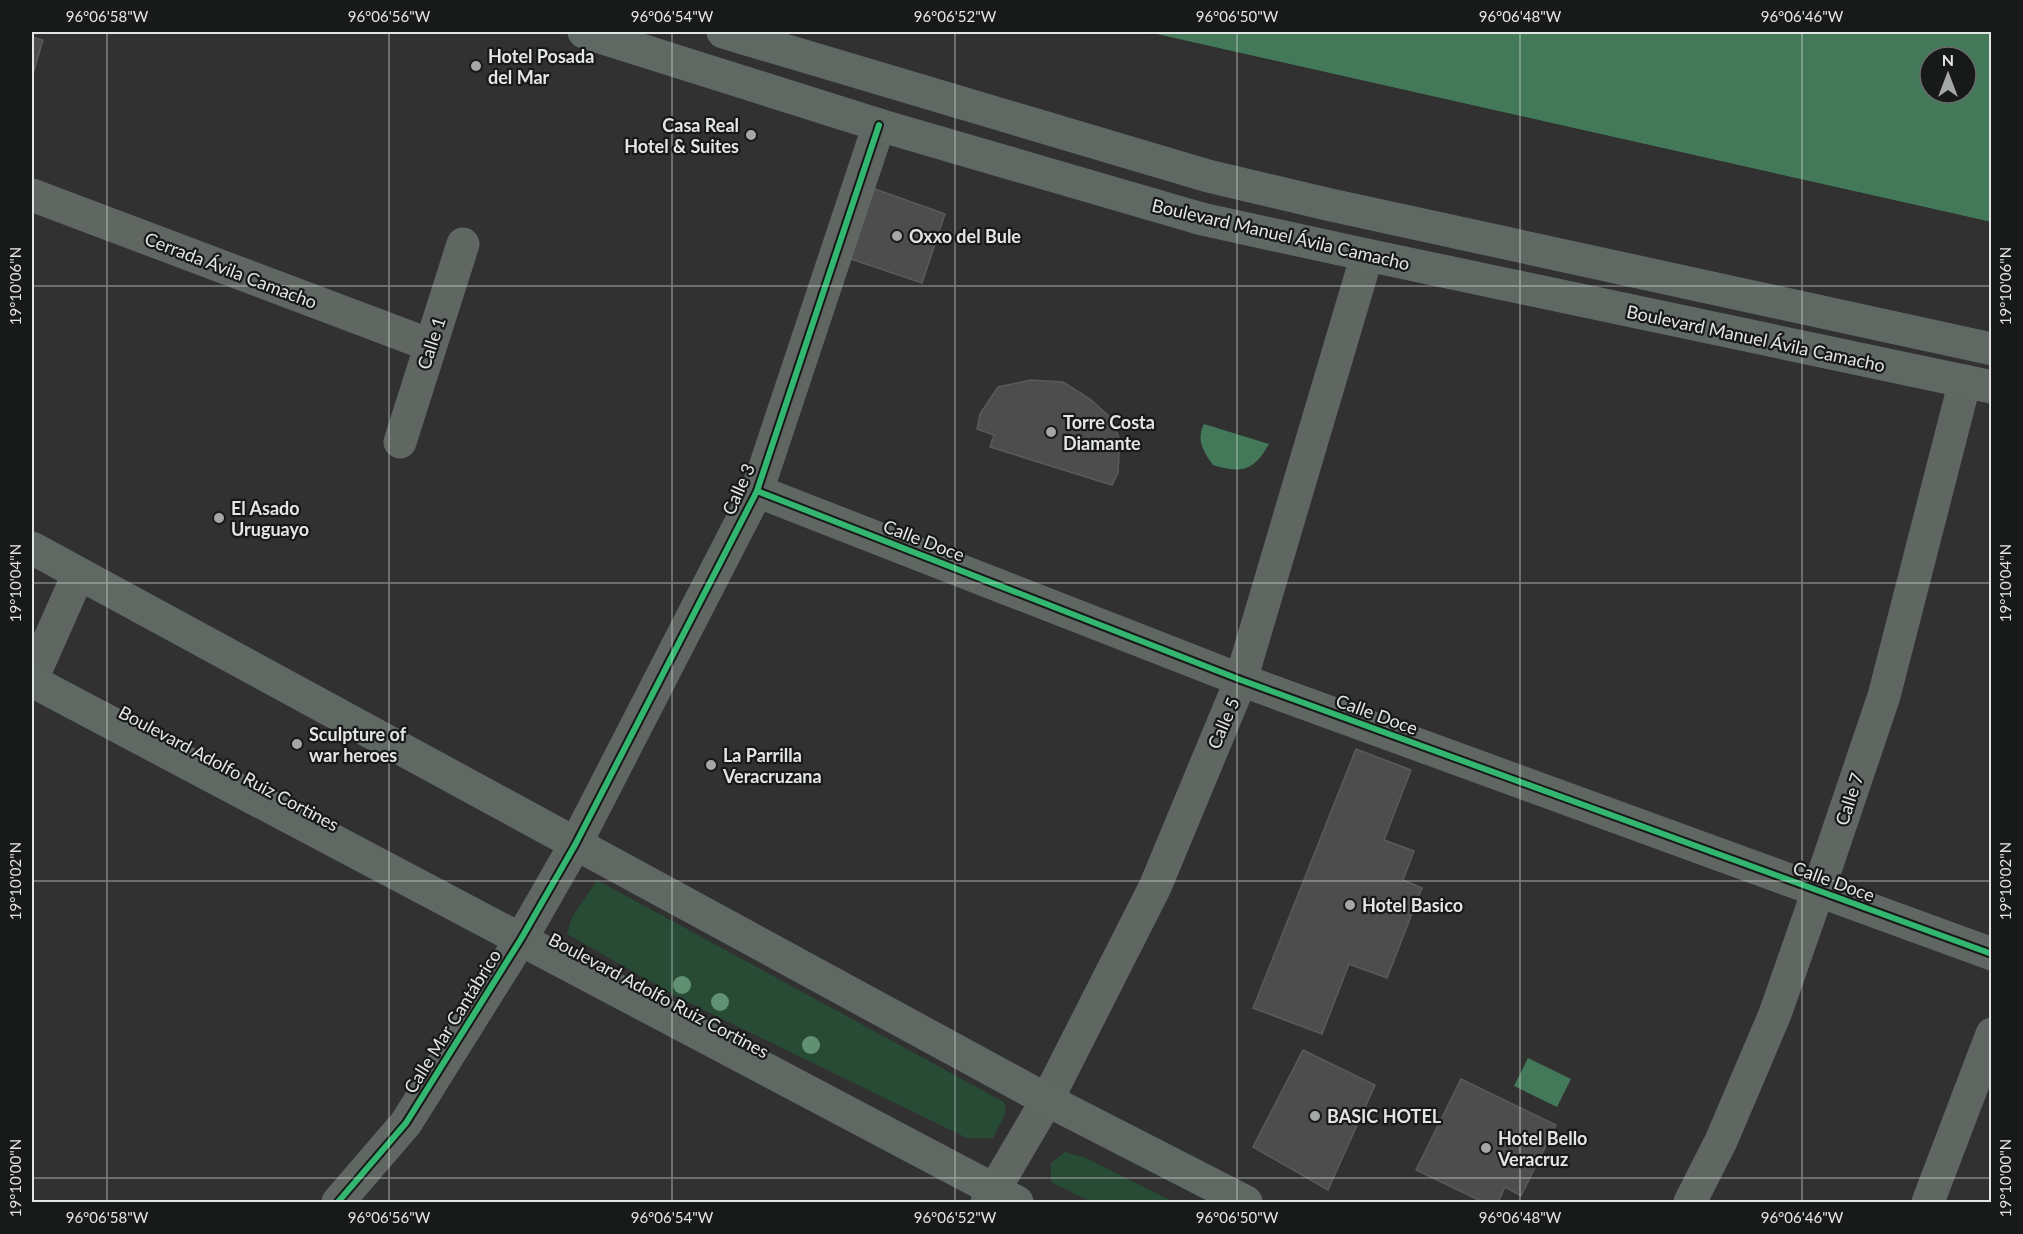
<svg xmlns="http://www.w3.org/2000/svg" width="2023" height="1234" viewBox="0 0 2023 1234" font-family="Lato,sans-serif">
  <rect width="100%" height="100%" fill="#303130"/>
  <g fill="#284b35">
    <polygon points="597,880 1004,1102 1006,1112 993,1138 967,1138 679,998 567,934 572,917"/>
    <polygon points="1065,1152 1086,1158 1174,1202 1091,1202 1051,1182 1051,1163"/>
  </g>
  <g fill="#437958" fill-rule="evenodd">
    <path d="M1148,32H1991V222ZM1930,57H1966V93H1930Z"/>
    <path d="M1204,424L1269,444C1254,471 1241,474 1213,465C1203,451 1196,440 1204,424Z"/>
    <polygon points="1528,1058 1571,1079 1557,1107 1514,1086"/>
  </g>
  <polygon fill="#303130" points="1145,32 1991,222 1992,225 1148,34"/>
  <g fill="#4d4d4d" stroke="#595a5a" stroke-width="1.5">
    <polygon points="32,37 43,40 32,77"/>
    <polygon points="872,188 945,214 922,283 848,258"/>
    <polygon points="1031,380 1063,382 1090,399 1111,418 1119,438 1119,456 1118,473 1112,485 990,447 994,435 977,429 980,414 998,387"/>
    <polygon points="1356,749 1411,770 1384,840 1414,851 1403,880 1422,888 1387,978 1349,964 1322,1034 1253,1008"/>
    <polygon points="1303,1050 1375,1085 1328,1190 1253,1147"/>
    <polygon points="1461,1079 1556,1125 1521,1196 1505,1187 1498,1202 1483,1202 1416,1170"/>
  </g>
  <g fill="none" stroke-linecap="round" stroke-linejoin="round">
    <g stroke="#606762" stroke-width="33">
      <polyline points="32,195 430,345"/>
      <polyline points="400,442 463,244"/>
      <polyline points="757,491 1241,680 1992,954"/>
      <polyline points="32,679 78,575"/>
      <polyline points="338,1202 406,1123 521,939 575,845 757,491 879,125"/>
      <polyline points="987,1202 1047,1100 1155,887 1241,680 1367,255"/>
      <polyline points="1690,1202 1721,1141 1775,1014 1818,891 1884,696 1965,381"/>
      <polyline points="1928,1202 1992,1034"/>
    </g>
    <g stroke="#606863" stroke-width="33">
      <polyline points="584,32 879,125 1202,219 1367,255 1992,387"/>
      <polyline points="723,32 1208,176 1331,205 1992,349"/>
      <polyline points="32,548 1047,1100 1246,1202"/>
      <polyline points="32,681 1017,1202"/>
    </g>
    <g stroke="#181919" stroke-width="10">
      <g id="cycleway">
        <polyline points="757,491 1241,680 1992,954"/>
        <polyline points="338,1202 406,1123 521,939 575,845 757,491 879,125"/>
      </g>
    </g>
    <use href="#cycleway" stroke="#33b770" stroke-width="6"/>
  </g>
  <g fill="#609173">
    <circle cx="682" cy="985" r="9"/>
    <circle cx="720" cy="1002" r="9"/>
    <circle cx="811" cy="1045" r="9"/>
  </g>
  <path fill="none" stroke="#e4e6e5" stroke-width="1.5" stroke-opacity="0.45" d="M107,32V1202M389,32V1202M672,32V1202M955,32V1202M1237,32V1202M1520,32V1202M1802,32V1202M32,286H1992M32,583H1992M32,881H1992M32,1178H1992"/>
  <g fill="#a5a7a6" stroke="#181919" stroke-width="2">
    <circle cx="476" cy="66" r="6"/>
    <circle cx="751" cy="135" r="6"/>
    <circle cx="897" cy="236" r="6"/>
    <circle cx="1051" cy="432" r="6"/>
    <circle cx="219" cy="518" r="6"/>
    <circle cx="297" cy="744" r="6"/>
    <circle cx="711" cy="765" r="6"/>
    <circle cx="1350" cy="905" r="6"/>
    <circle cx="1315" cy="1116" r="6"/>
    <circle cx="1486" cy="1148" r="6"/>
  </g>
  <g text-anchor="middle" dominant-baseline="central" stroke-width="4.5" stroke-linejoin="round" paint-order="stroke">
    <g font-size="18" font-weight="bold" fill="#e4e6e5" stroke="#181919" text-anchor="start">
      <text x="488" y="56">Hotel Posada<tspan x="488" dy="21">del Mar</tspan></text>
      <text x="739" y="125" text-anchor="end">Casa Real<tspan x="739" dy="21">Hotel &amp; Suites</tspan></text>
      <text x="909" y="236">Oxxo del Bule</text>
      <text x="1063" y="422">Torre Costa<tspan x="1063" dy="21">Diamante</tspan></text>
      <text x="231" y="508">El Asado<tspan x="231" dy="21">Uruguayo</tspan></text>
      <text x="309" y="734">Sculpture of<tspan x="309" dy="21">war heroes</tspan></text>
      <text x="723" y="755">La Parrilla<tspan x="723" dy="21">Veracruzana</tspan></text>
      <text x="1362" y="905">Hotel Basico</text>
      <text x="1327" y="1116">BASIC HOTEL</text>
      <text x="1498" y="1138">Hotel Bello<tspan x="1498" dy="21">Veracruz</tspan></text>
    </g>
    <g font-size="18" fill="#e4e6e5" stroke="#181919">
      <text transform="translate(1281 234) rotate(13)">Boulevard Manuel Ávila Camacho</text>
      <text transform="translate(231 270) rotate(21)">Cerrada Ávila Camacho</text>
      <text transform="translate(1756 338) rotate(12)">Boulevard Manuel Ávila Camacho</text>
      <text transform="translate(431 343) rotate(-72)">Calle 1</text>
      <text transform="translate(738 489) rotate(-66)">Calle 3</text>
      <text transform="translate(924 540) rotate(21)">Calle Doce</text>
      <text transform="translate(1377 714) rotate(20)">Calle Doce</text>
      <text transform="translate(1223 723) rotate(-67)">Calle 5</text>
      <text transform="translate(229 768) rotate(28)">Boulevard Adolfo Ruiz Cortines</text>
      <text transform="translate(1849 799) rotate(-72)">Calle 7</text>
      <text transform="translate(1834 881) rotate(20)">Calle Doce</text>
      <text transform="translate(659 995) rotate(28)">Boulevard Adolfo Ruiz Cortines</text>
      <text transform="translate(452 1021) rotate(-58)">Calle Mar Cantábrico</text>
    </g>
  </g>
  <rect width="2023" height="1234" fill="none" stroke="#181919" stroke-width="66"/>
  <g transform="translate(1948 75)"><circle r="28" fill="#181919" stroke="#6a6b6b" stroke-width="1.5"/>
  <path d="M0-4.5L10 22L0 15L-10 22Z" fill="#a5a7a6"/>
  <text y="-9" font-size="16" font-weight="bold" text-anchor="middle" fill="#e4e6e5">N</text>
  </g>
  <rect x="33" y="33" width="1957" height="1168" fill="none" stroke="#e4e6e5" stroke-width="2"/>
  <g font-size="15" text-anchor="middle" fill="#e4e6e5">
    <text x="107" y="22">96°06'58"W</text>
    <text x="389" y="22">96°06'56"W</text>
    <text x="672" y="22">96°06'54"W</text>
    <text x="955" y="22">96°06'52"W</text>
    <text x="1237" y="22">96°06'50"W</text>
    <text x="1520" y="22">96°06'48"W</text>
    <text x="1802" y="22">96°06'46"W</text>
    <text transform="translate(16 286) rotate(-90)" y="5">19°10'06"N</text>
    <text transform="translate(2006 286) rotate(-90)" y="5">19°10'06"N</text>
    <text transform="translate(16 583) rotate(-90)" y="5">19°10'04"N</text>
    <text transform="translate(2006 583) rotate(-90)" y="5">19°10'04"N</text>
    <text transform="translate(16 881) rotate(-90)" y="5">19°10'02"N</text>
    <text transform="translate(2006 881) rotate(-90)" y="5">19°10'02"N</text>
    <text transform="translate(16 1178) rotate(-90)" y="5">19°10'00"N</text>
    <text transform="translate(2006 1178) rotate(-90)" y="5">19°10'00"N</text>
    <text x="107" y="1223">96°06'58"W</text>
    <text x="389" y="1223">96°06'56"W</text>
    <text x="672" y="1223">96°06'54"W</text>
    <text x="955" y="1223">96°06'52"W</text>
    <text x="1237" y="1223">96°06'50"W</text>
    <text x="1520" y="1223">96°06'48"W</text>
    <text x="1802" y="1223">96°06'46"W</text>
  </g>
</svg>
